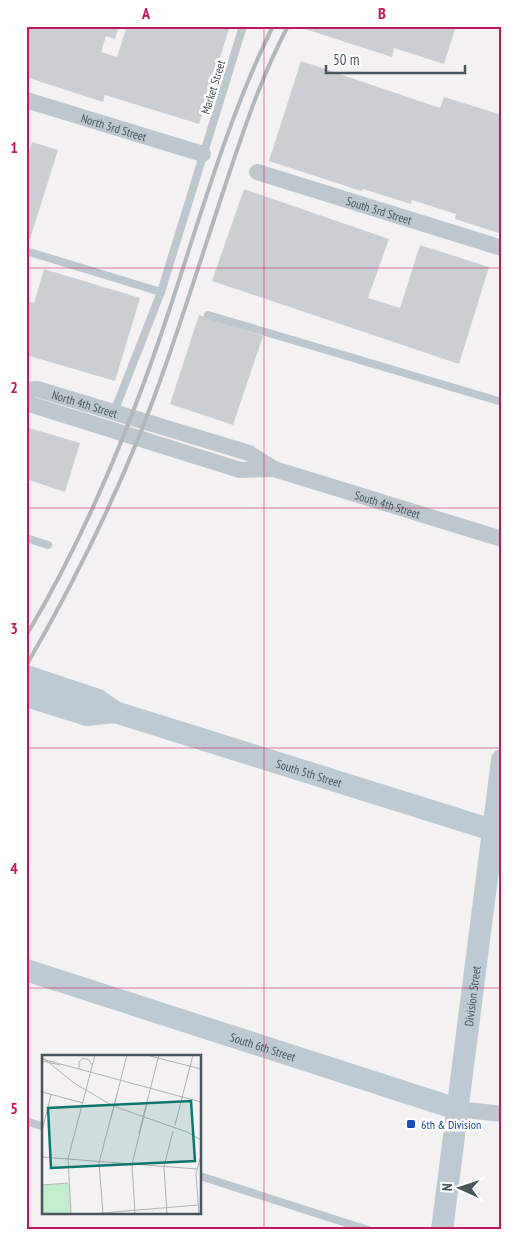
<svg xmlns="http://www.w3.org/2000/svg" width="528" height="1256" viewBox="0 0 528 1256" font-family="'PT Sans Narrow',sans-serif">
  <rect width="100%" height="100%" fill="#f3f1f1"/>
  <g fill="#cbcfd3">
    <polygon points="26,26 119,26 115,39 106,36 101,52 117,57 127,26 222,26 229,29 199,124 105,95 103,102 26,77"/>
    <polygon points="308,26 456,26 444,64 394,48 392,57 305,29"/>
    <polygon points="301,61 440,108 444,97 502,115 502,234 455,219 456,214 412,200 411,204 363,189 361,191 269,161"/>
    <polygon points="32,142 58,150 30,239 26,238 26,160"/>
    <polygon points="244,189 389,239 368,298 400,308 420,245 489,267 459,364 212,281"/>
    <polygon points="44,269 140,298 115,381 26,355 26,300 34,303"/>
    <polygon points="199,315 263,336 233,425 170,404"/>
    <polygon points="26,427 80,443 65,492 29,480 26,487"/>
  </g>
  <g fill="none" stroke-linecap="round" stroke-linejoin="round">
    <g stroke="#bdc7cd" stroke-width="8">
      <polyline points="26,251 161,292"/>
      <polyline points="208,315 502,402"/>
      <polyline points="114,412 161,292 243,26"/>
      <polyline points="26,538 48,545"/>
      <polyline points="26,1121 44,1127"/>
      <polyline points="200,1176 368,1230"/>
    </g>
    <g stroke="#bdc7cd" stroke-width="16">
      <path id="s1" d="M26,100L203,154"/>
      <path id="s2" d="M257,172L502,248"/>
      <path id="s3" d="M26,390L37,389L249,453L274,469L502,539"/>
      <polyline points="26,403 240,470 274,469"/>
      <polyline points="457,1109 502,1114"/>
    </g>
    <g stroke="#bec9d1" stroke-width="22">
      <path id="s4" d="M26,676L98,700L115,712L502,833"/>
      <polyline points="26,696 87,715 115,712"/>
      <path id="s5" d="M26,970L457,1109"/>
      <path id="s6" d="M442,1230L502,760"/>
    </g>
    <g stroke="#b3b7bb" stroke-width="4">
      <path d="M26,636C84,539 132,422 168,314C200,218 228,117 273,26"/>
      <path d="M26,666C81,571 130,469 166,364C188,301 208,237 229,174C246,123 263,73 288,26"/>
    </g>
  </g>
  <path fill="none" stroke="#c2185b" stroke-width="1" stroke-opacity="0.55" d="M264,26V1230M26,268H502M26,508H502M26,748H502M26,988H502"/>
  <rect fill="#1a4fb4" stroke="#fff" stroke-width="2" x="406" y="1119" width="10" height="10" rx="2.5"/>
  <g text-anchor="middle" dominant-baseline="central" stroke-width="5" stroke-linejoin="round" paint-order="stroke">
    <g font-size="12" fill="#49565d" stroke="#fff">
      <text transform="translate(213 87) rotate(-73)">Market Street</text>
      <text stroke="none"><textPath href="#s1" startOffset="92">North 3rd Street</textPath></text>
      <text stroke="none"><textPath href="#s2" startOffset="128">South 3rd Street</textPath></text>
      <text stroke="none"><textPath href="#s3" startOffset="61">North 4th Street</textPath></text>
      <text stroke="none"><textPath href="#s3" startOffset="381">South 4th Street</textPath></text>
      <text stroke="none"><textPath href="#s4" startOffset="300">South 5th Street</textPath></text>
      <text stroke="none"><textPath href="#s6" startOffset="236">Division Street</textPath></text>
      <text stroke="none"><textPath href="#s5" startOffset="249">South 6th Street</textPath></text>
    </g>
    <g font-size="12" fill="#164399" stroke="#fff" text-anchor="start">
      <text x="421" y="1124">6th &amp; Division</text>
    </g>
  </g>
  <g transform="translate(42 1055)">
    <rect width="159" height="159" fill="#f3f1f1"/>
    <path d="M27,128L29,159H0V130Z" fill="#c2eece"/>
    <path fill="none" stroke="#afb3b6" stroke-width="1" d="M104,0L159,14M0,2L32,28L71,51L145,77L159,85M0,4L159,47M0,6L18,10M37,14V7L41,3L47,5L50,10M0,37L41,48M69,63L85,0M133,70L151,0M0,76L9,40M97,78L117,0M0,102L155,114M0,130L26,128M29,159L26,104L53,0M48,159L156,150M61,159L57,108L75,39M93,159L90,109L105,49M125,159L122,112L131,76M157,159L154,119L159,100"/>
    <path fill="#0f766e" fill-opacity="0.15" stroke="#0f766e" stroke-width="2.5" d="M149,46L153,106L9,113L6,53Z"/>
    <rect width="159" height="159" fill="none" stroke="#49565d" stroke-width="2.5"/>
  </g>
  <rect width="528" height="1256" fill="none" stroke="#ffffff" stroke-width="55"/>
  <g transform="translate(460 1188) rotate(273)" stroke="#ffffff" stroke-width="4" paint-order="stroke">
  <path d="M0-4L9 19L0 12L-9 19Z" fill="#49565d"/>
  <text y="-8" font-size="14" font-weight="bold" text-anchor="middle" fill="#49565d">N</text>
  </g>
  <path d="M326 65v8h139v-8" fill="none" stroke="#49565d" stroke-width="2.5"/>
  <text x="333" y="65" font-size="15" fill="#49565d" stroke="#ffffff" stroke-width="4" paint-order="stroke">50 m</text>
  <rect x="28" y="28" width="472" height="1200" fill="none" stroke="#c2185b" stroke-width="2"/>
  <g font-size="16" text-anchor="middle" font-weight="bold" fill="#c2185b">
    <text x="146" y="19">A</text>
    <text x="382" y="19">B</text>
    <text x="14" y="153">1</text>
    <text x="14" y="393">2</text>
    <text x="14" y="634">3</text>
    <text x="14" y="874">4</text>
    <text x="14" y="1114">5</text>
  </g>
</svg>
